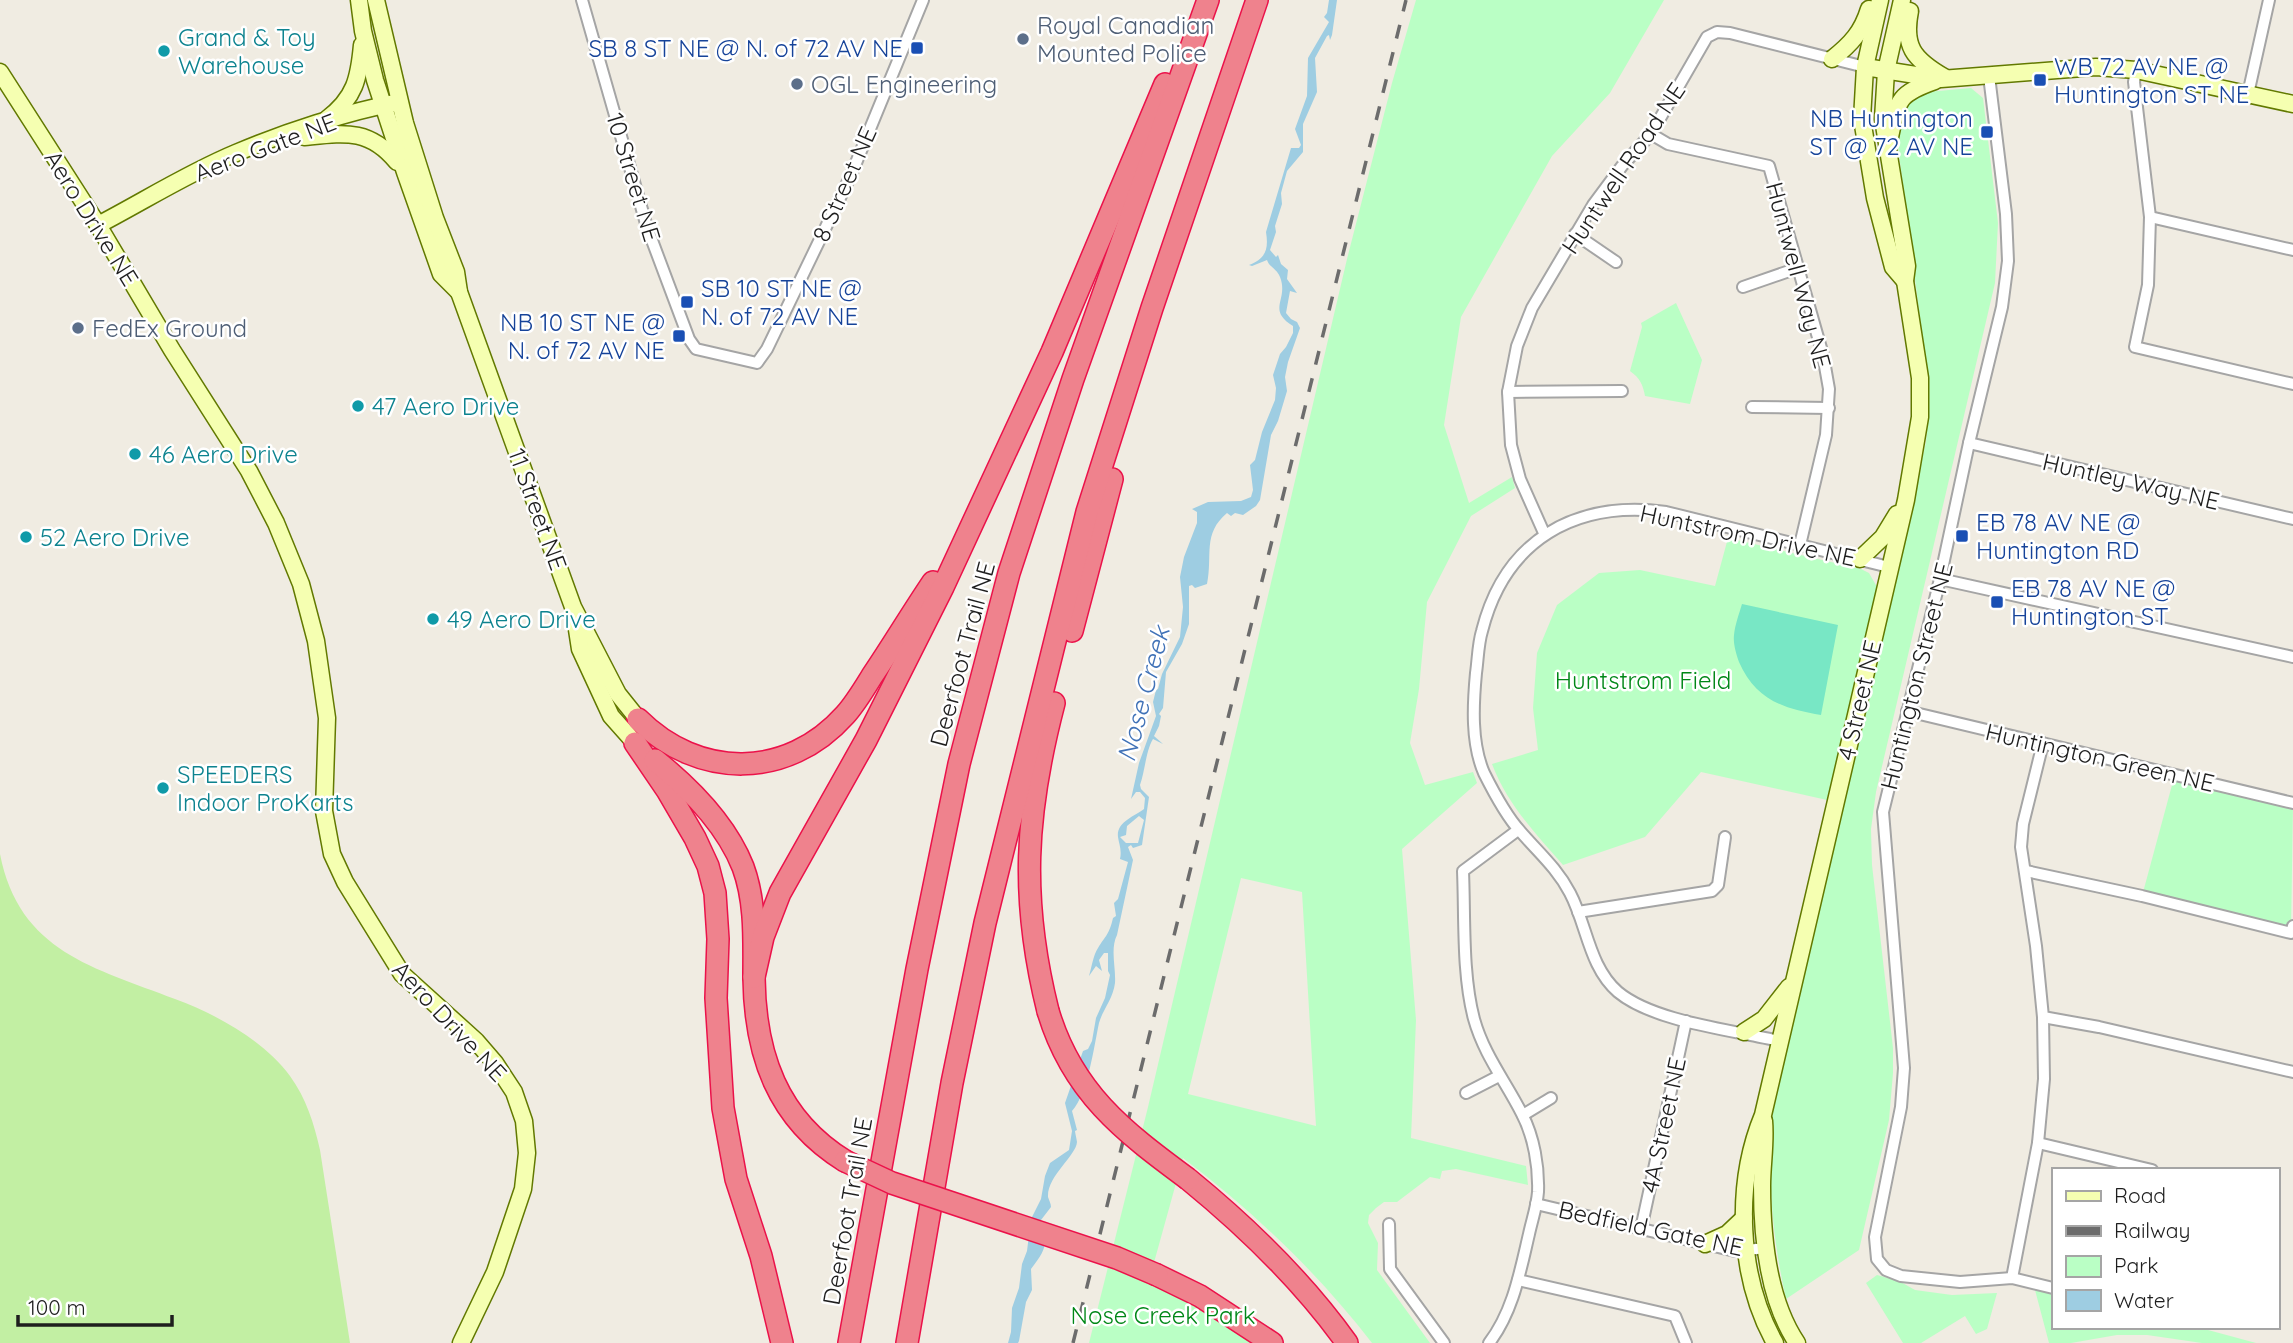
<svg xmlns="http://www.w3.org/2000/svg" width="2293" height="1343" viewBox="0 0 2293 1343" font-family="Quicksand,sans-serif">
  <rect width="100%" height="100%" fill="#f0ece2"/>
  <path fill="#c2efa3" d="M0,854C19,952 95,968 175,999C216,1014 263,1040 290,1076C306,1098 314,1123 320,1150L350,1343H0Z"/>
  <g fill="#baffc5" fill-rule="evenodd">
    <path d="M1416,0H1664L1610,93L1552,156L1461,317L1444,425L1469,503L1512,477L1515,488L1471,516L1427,602L1419,689L1410,743L1425,785L1473,772L1477,783L1402,849L1416,1020L1411,1138L1526,1166L1528,1185L1456,1169L1442,1171L1440,1179L1430,1177L1397,1202H1384L1376,1208L1369,1215L1368,1223L1378,1243L1377,1270L1430,1343H1372C1318,1273 1254,1212 1183,1158L1150,1277L1257,1343H1089L1148,1107L1347,259L1392,83ZM1241,878L1302,892L1316,1126L1188,1094Z"/>
    <path d="M1971,88L1983,98L1998,223L1995,283L1876,792L1871,829L1872,865L1893,1048V1073L1889,1120L1859,1250L1786,1299C1773,1241 1767,1180 1772,1120C1774,1098 1780,1076 1785,1055L1926,442L1929,401L1928,381L1897,139L1901,111L1916,93Z"/>
    <path d="M1676,303L1702,360L1690,404L1645,396C1643,385 1640,378 1630,371L1642,327L1641,323Z"/>
    <path d="M1728,538L1861,569L1869,573L1877,587L1827,800L1701,772L1645,837L1563,865C1535,833 1507,804 1492,764L1538,750L1533,708L1537,653L1557,605L1599,573L1640,570L1715,586Z"/>
    <polygon points="2175,774 2293,803 2291,933 2142,896"/>
    <polygon points="1877,1275 1899,1281 1915,1290 1952,1295 1997,1293 1987,1329 1976,1334 1965,1316 1921,1343 1903,1343 1866,1283"/>
    <polygon points="2035,1290 2053,1294 2053,1327 2197,1327 2256,1343 2202,1343 2147,1335 2117,1335 2071,1343 2049,1343"/>
  </g>
  <path fill="#78e7c5" d="M1742,604L1838,625L1821,715C1783,709 1755,699 1739,662C1736,654 1733,643 1734,635C1735,625 1739,614 1742,604Z"/>
  <path fill="#9ecde2" fill-rule="evenodd" d="M1329,0H1337L1332,35L1330,40L1329,35L1327,36L1315,58L1317,92L1303,124V152L1287,171L1281,193L1282,204L1275,226L1276,232L1270,250L1276,257L1278,255L1281,264L1288,270L1287,279L1297,293L1290,291L1286,313L1291,319L1297,322L1300,328L1288,362L1285,377L1287,391L1278,421L1271,435L1260,500L1256,506L1243,515L1235,513L1231,516L1227,513C1202,534 1213,555 1207,584L1195,588L1192,585L1189,586V624L1182,644L1166,672L1163,708L1159,714L1161,716L1159,726L1154,736L1163,744L1153,739C1146,750 1145,771 1140,785L1141,789L1149,797L1142,845L1133,848L1131,845L1128,847L1133,860L1117,935C1110,949 1116,967 1115,983C1113,999 1103,1009 1099,1023C1094,1046 1088,1094 1072,1111L1077,1130L1075,1131C1075,1132 1077,1141 1077,1142C1076,1156 1047,1176 1048,1197C1049,1200 1051,1204 1051,1207L1041,1220C1048,1246 1046,1249 1031,1269L1032,1290L1026,1302L1019,1341L1018,1343H1008L1011,1332L1012,1308L1019,1288L1022,1264L1027,1251L1031,1219L1041,1199L1045,1176L1050,1163L1069,1150L1072,1131L1065,1103L1083,1051L1088,1049L1092,1041L1096,1018L1105,998L1110,975L1108,971V953H1104L1099,960L1102,971L1096,966L1089,976C1092,966 1093,956 1098,948C1106,935 1109,935 1113,918L1116,916L1114,903L1118,899L1128,862L1120,859C1122,850 1119,844 1118,837C1116,822 1135,816 1144,809L1145,798L1140,792H1136L1131,799L1139,763L1156,716L1153,702L1156,690L1158,689L1162,674L1180,637L1183,607L1180,577L1184,557L1197,523V512L1192,509L1208,502L1241,501L1251,497L1253,490L1250,465L1255,460L1262,432L1275,400L1276,388L1273,375L1280,354L1286,347L1293,333V326C1266,309 1289,300 1280,277C1277,269 1269,267 1267,260L1252,266L1249,265C1265,259 1269,250 1266,232L1291,148H1299L1301,145L1295,129L1307,96L1308,58L1329,22L1324,17L1327,13ZM1139,816L1144,820L1138,843H1126L1120,837L1126,835L1127,826Z"/>
  <g fill="none" stroke-linecap="round" stroke-linejoin="round">
    <g stroke="#a5a5a5" stroke-width="14">
      <g id="street">
        <polyline points="582,0 647,227 689,339 696,349 757,363 767,349 851,175 923,0"/>
        <polyline points="2136,70 2134,82 2150,217 2148,285 2135,347 2293,384"/>
        <polyline points="1989,76 2006,214 2008,261 2002,307 1969,443 1940,579 1883,812 1904,1068 1901,1107 1875,1237 1877,1259 1886,1270 1901,1276 1960,1282 2012,1278 2053,1288"/>
        <polyline points="2248,94 2269,0"/>
        <polyline points="1651,134 1668,144 1769,166 1823,355 1829,389 1826,435 1800,545"/>
        <polyline points="2150,217 2293,250"/>
        <polyline points="1575,234 1616,262"/>
        <polyline points="1743,287 1798,268"/>
        <polyline points="1508,392 1622,391"/>
        <polyline points="1752,407 1829,408"/>
        <polyline points="1969,443 2293,519"/>
        <polyline points="1544,533 1520,479 1511,445 1508,392 1517,346 1532,308 1593,205 1622,166 1651,134 1707,37 1717,32 1730,33 1865,67"/>
        <polyline points="1940,579 2293,657"/>
        <polyline points="1907,711 2293,803"/>
        <polyline points="2043,743 2023,824 2021,847 2036,946 2043,1017 2099,1027 2293,1072"/>
        <polyline points="2026,871 2142,896 2291,933 2293,926"/>
        <polyline points="1578,912 1712,891 1718,885 1725,837"/>
        <path d="M1779,1041C1733,1030 1654,1022 1618,992C1589,967 1587,925 1570,893C1557,868 1538,852 1520,831C1508,818 1492,789 1484,773C1471,743 1473,705 1476,673C1478,659 1478,644 1482,631C1505,540 1575,500 1666,512L1889,567"/>
        <polyline points="1466,1093 1499,1076"/>
        <polyline points="1523,1115 1551,1098"/>
        <polyline points="2038,1143 2152,1170"/>
        <polyline points="1536,1204 1735,1251 1767,1248"/>
        <polyline points="1389,1224 1390,1269 1444,1343"/>
        <polyline points="1641,1229 1686,1021"/>
        <polyline points="2012,1278 2038,1143 2044,1079 2043,1017"/>
        <polyline points="1518,1280 1675,1316 1686,1343"/>
        <path d="M1489,1343C1513,1312 1520,1272 1529,1234C1532,1220 1537,1206 1538,1192C1539,1167 1534,1137 1522,1114C1506,1082 1484,1055 1474,1019C1462,974 1465,918 1463,871L1518,830"/>
      </g>
    </g>
    <g stroke="#627900" stroke-width="19">
      <g id="secondary">
        <polyline points="359,0 363,31 375,80 405,172 441,274 459,292"/>
        <polyline points="376,0 405,123 435,218 456,272 459,292 573,607 618,694 638,719"/>
        <polyline points="1880,0 1865,67 1862,119 1875,198 1893,267 1905,281"/>
        <path d="M1910,11C1903,46 1913,59 1944,77"/>
        <path d="M1832,59C1851,44 1862,32 1869,9"/>
        <polyline points="1865,67 1941,79 2096,67 2136,70 2293,104"/>
        <polyline points="0,72 98,225 172,350 249,471 276,523 301,584 316,641 327,718 324,811 332,854 345,882 402,974 476,1041 495,1063 514,1092 524,1121 527,1153 523,1189 495,1272 461,1343"/>
        <path d="M327,119C355,98 359,78 362,45"/>
        <path d="M304,137C344,133 369,128 397,162"/>
        <path d="M1890,137C1898,99 1898,94 1935,81"/>
        <path d="M98,225C144,201 188,173 236,153C285,132 347,112 399,102"/>
        <polyline points="1860,559 1883,537 1897,514"/>
        <polyline points="576,623 580,649 611,716 635,743"/>
        <polyline points="1744,1032 1764,1019 1789,987"/>
        <path d="M1764,1121C1766,1143 1762,1164 1762,1186C1762,1237 1768,1300 1797,1343"/>
        <polyline points="1705,1244 1727,1234 1744,1218"/>
        <path d="M1775,1343C1738,1277 1734,1185 1763,1115L1906,500L1920,417V378L1905,281L1907,266L1883,119L1886,71L1902,0"/>
      </g>
    </g>
    <g stroke="#eb124a" stroke-width="24">
      <g id="highway">
        <polyline points="1072,631 1112,479"/>
        <path d="M638,719C698,779 787,780 845,715C855,704 864,689 872,676C893,645 912,613 933,582"/>
        <polyline points="635,743 667,790 695,838 708,866 715,893 718,939 716,998 723,1108 736,1179 761,1256 782,1343"/>
        <path d="M655,760C690,788 726,824 743,867C756,902 754,941 754,978C755,1054 777,1119 845,1161"/>
        <polyline points="754,977 763,937 780,893 866,740 943,587 1052,352 1165,84"/>
        <path d="M1048,1011C1020,899 1025,814 1054,703"/>
        <path d="M1188,1179C1248,1228 1302,1280 1347,1343"/>
        <polyline points="1157,1275 1200,1296 1272,1343"/>
        <polyline points="849,1343 917,969 959,764 1009,573 1073,379 1208,0"/>
        <polyline points="907,1343 952,1083 985,923 1087,512 1152,308 1257,0"/>
      </g>
    </g>
    <use href="#street" stroke="#fff" stroke-width="10"/>
    <use href="#secondary" stroke="#f5ffb1" stroke-width="16"/>
    <use href="#highway" stroke="#ef828d" stroke-width="21"/>
    <polyline stroke="#6c6c6c" stroke-width="3.5" stroke-dasharray="14 14" stroke-linecap="butt" points="1073,1343 1406,0"/>
    <g stroke="#eb124a" stroke-width="24" stroke-linecap="butt">
      <g id="highway-bridge">
        <path d="M1048,1011C1072,1092 1123,1131 1188,1179"/>
        <polyline points="845,1161 892,1183 1117,1258 1157,1275"/>
      </g>
    </g>
    <use href="#highway-bridge" stroke="#ef828d" stroke-width="21"/>
  </g>
  <g fill="#5c6f8a" stroke="#fff" stroke-width="2.5">
    <circle cx="1023" cy="39" r="7"/>
    <circle cx="797" cy="84" r="7"/>
    <circle cx="78" cy="328" r="7"/>
  </g>
  <g fill="#1a4fb4" stroke="#fff" stroke-width="2.5">
    <rect x="910" y="41" width="14" height="14" rx="3.5"/>
    <rect x="2033" y="73" width="14" height="14" rx="3.5"/>
    <rect x="1980" y="125" width="14" height="14" rx="3.5"/>
    <rect x="680" y="295" width="14" height="14" rx="3.5"/>
    <rect x="672" y="329" width="14" height="14" rx="3.5"/>
    <rect x="1955" y="529" width="14" height="14" rx="3.5"/>
    <rect x="1990" y="595" width="14" height="14" rx="3.5"/>
  </g>
  <g fill="#0f9aa8" stroke="#fff" stroke-width="2.5">
    <circle cx="164" cy="51" r="7"/>
    <circle cx="358" cy="406" r="7"/>
    <circle cx="135" cy="454" r="7"/>
    <circle cx="26" cy="537" r="7"/>
    <circle cx="433" cy="619" r="7"/>
    <circle cx="163" cy="788" r="7"/>
  </g>
  <g text-anchor="middle" dominant-baseline="central" stroke-width="5" stroke-linejoin="round" paint-order="stroke">
    <g font-size="24" fill="#4e5e75" stroke="#fff" text-anchor="start">
      <text x="1037" y="25">Royal Canadian<tspan x="1037" dy="28">Mounted Police</tspan></text>
      <text x="811" y="84">OGL Engineering</text>
      <text x="92" y="328">FedEx Ground</text>
    </g>
    <g font-size="24" fill="#0d838f" stroke="#fff" text-anchor="start">
      <text x="178" y="37">Grand &amp; Toy<tspan x="178" dy="28">Warehouse</tspan></text>
      <text x="372" y="406">47 Aero Drive</text>
      <text x="149" y="454">46 Aero Drive</text>
      <text x="40" y="537">52 Aero Drive</text>
      <text x="447" y="619">49 Aero Drive</text>
      <text x="177" y="774">SPEEDERS<tspan x="177" dy="28">Indoor ProKarts</tspan></text>
    </g>
    <g font-size="24" fill="#164399" stroke="#fff" text-anchor="start">
      <text x="903" y="48" text-anchor="end">SB 8 ST NE @ N. of 72 AV NE</text>
      <text x="2054" y="66">WB 72 AV NE @<tspan x="2054" dy="28">Huntington ST NE</tspan></text>
      <text x="1973" y="118" text-anchor="end">NB Huntington<tspan x="1973" dy="28">ST @ 72 AV NE</tspan></text>
      <text x="701" y="288">SB 10 ST NE @<tspan x="701" dy="28">N. of 72 AV NE</tspan></text>
      <text x="665" y="322" text-anchor="end">NB 10 ST NE @<tspan x="665" dy="28">N. of 72 AV NE</tspan></text>
      <text x="1976" y="522">EB 78 AV NE @<tspan x="1976" dy="28">Huntington RD</tspan></text>
      <text x="2011" y="588">EB 78 AV NE @<tspan x="2011" dy="28">Huntington ST</tspan></text>
    </g>
    <g font-size="24" fill="#1e1e1e" stroke="#fff">
      <text transform="translate(265 147) rotate(-21)">Aero Gate NE</text>
      <text transform="translate(1623 168) rotate(-56)">Huntwell Road NE</text>
      <text transform="translate(634 177) rotate(73)">10 Street NE</text>
      <text transform="translate(844 184) rotate(-66)">8 Street NE</text>
      <text transform="translate(92 218) rotate(58)">Aero Drive NE</text>
      <text transform="translate(1799 275) rotate(75)">Huntwell Way NE</text>
      <text transform="translate(2131 481) rotate(13)">Huntley Way NE</text>
      <text transform="translate(538 509) rotate(70)">11 Street NE</text>
      <text transform="translate(1748 535) rotate(12)">Huntstrom Drive NE</text>
      <text transform="translate(962 654) rotate(-75)">Deerfoot Trail NE</text>
      <text transform="translate(1916 676) rotate(-76)">Huntington Street NE</text>
      <text transform="translate(1859 700) rotate(-77)">4 Street NE</text>
      <text transform="translate(2100 757) rotate(13)">Huntington Green NE</text>
      <text transform="translate(450 1021) rotate(47)">Aero Drive NE</text>
      <text transform="translate(1663 1125) rotate(-78)">4A Street NE</text>
      <text transform="translate(847 1211) rotate(-80)">Deerfoot Trail NE</text>
      <text transform="translate(1651 1228) rotate(12)">Bedfield Gate NE</text>
    </g>
    <g font-size="24" fill="#008717" stroke="#fff">
      <text x="1643" y="680">Huntstrom Field</text>
      <text x="1163" y="1315">Nose Creek Park</text>
    </g>
    <g font-size="26" font-style="italic" fill="#4072b7" stroke="#fff">
      <text transform="translate(1143 694) rotate(-75)">Nose Creek</text>
    </g>
  </g>
  <rect x="2052" y="1168" width="228" height="161" fill="#ffffff" stroke="#a5a5a5" stroke-width="2"/>
  <rect x="2066" y="1191" width="35" height="10" fill="#f5ffb1" stroke="#a5a5a5" stroke-width="2"/>
  <text x="2114" y="1203" font-size="21" fill="#1e1e1e">Road</text>
  <rect x="2066" y="1226" width="35" height="10" fill="#6c6c6c" stroke="#a5a5a5" stroke-width="2"/>
  <text x="2114" y="1238" font-size="21" fill="#1e1e1e">Railway</text>
  <rect x="2066" y="1256" width="35" height="21" fill="#baffc5" stroke="#a5a5a5" stroke-width="2"/>
  <text x="2114" y="1273" font-size="21" fill="#1e1e1e">Park</text>
  <rect x="2066" y="1290" width="35" height="21" fill="#9ecde2" stroke="#a5a5a5" stroke-width="2"/>
  <text x="2114" y="1308" font-size="21" fill="#1e1e1e">Water</text>
  <path d="M18 1315v10h154v-10" fill="none" stroke="#1e1e1e" stroke-width="3.5"/>
  <text x="28" y="1315" font-size="21" fill="#1e1e1e" stroke="#ffffff" stroke-width="5" paint-order="stroke">100 m</text>
</svg>
